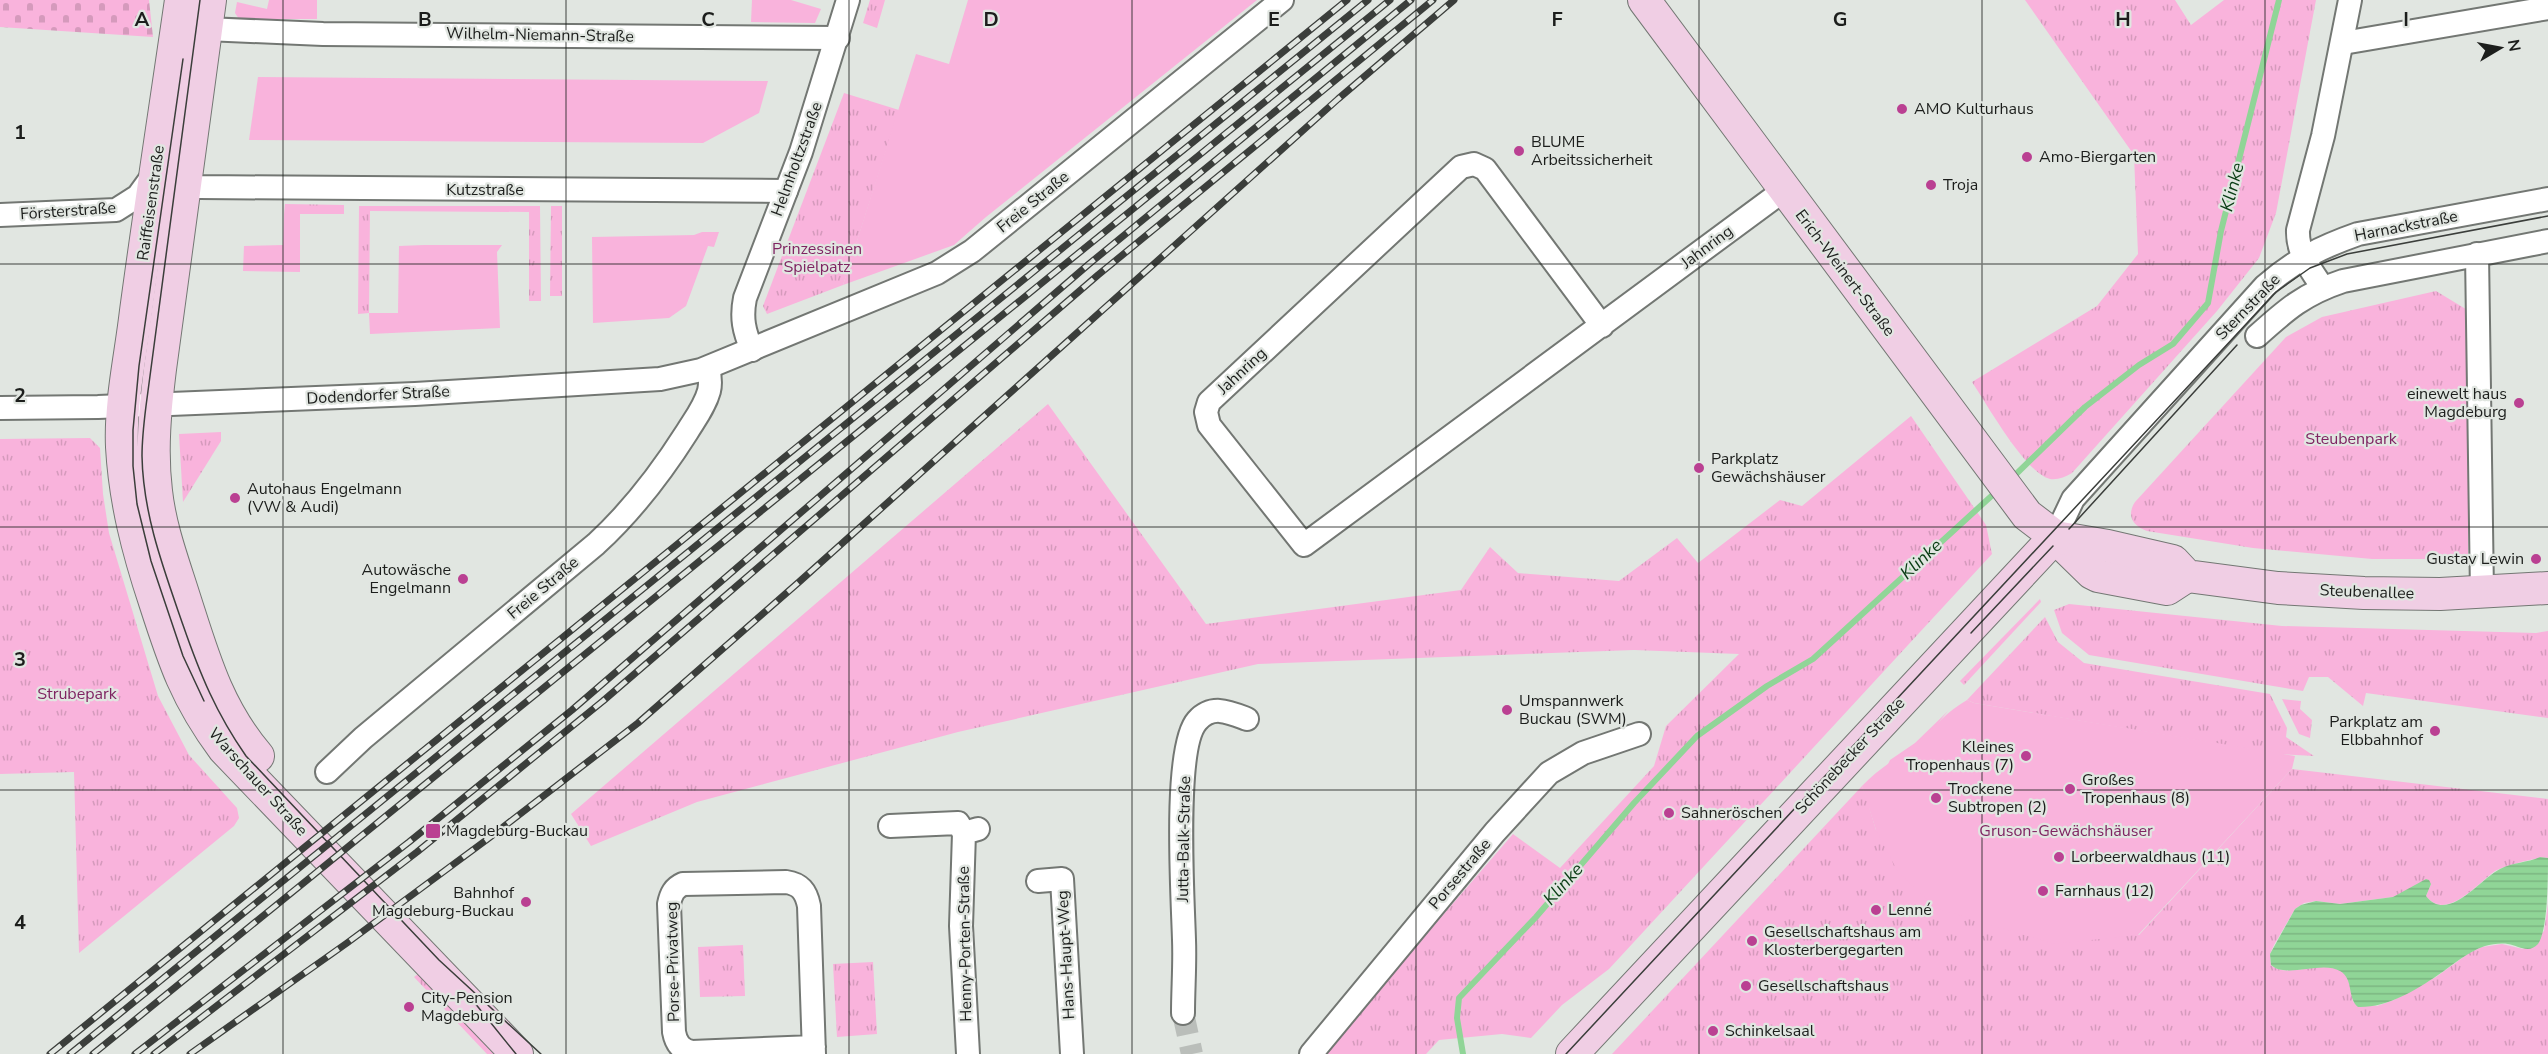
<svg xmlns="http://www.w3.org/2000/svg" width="2548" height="1054" viewBox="0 0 2548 1054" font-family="'Nunito Sans',sans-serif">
  <defs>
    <pattern id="grass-tufts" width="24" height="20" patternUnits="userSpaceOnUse" patternTransform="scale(1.5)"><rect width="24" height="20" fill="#f9b3dc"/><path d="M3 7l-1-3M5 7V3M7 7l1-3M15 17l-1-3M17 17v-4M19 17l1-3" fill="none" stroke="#d59abc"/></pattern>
    <pattern id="cemetery-stones" width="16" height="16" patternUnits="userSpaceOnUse" patternTransform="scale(1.5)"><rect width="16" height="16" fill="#f9b3dc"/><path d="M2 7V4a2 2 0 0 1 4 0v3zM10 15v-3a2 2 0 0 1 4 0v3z" fill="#d59abc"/></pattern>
    <pattern id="water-rules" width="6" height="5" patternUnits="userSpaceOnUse" patternTransform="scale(1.5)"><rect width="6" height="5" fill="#90d597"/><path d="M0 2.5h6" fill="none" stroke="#7cb682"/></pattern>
  </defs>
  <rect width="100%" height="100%" fill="#e1e6e1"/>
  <g fill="url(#grass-tufts)">
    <polygon points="870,0 885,0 877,28 863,23"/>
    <path d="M2025,0H2175L2191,25L2224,0H2316L2276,213L2259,258L2217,311L2072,473C2065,477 2058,480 2050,479C2025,473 1987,404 1972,382L2097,306L2138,254L2134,155Z"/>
    <polygon points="844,93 899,110 843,285 767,314 763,306"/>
    <polygon points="285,204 344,205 344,214 284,214"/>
    <polygon points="359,206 540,206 541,301 529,301 529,212 370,211 369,313 358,314"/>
    <polygon points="551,206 562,206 562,296 550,296"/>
    <path d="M2436,291L2469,311L2468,559H2372L2253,548L2147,531C2133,526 2126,516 2135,502L2286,337L2322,317Z"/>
    <polygon points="1048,404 1206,624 1461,590 1490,547 1518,573 1619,581 1677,538 1698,563 1780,500 1802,506 1911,416 1986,525 1992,554 1609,969 1562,1005 1531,1038 1502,1034 1439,1040 1426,1054 1323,1054 1513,834 1560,868 1654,766 1666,726 1739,654 1634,650 1258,664 958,732 697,802 591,846 571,814"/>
    <polygon points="221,432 221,441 183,502 179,434"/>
    <polygon points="90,438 100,448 103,494 109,533 158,696 189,755 237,808 239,818 234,826 79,953 74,772 0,774 0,439"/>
    <polygon points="2040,599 2041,602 1964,685 1960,681"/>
    <polygon points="2069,604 2282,626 2536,633 2548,631 2548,718 2366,693 2363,706 2328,677 2309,677 2303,691 2089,655 2062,633 2054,610"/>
    <polygon points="2045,617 2058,642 2084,663 2270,694 2287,728 2286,737 2314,756 2279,754 1974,703 1967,700"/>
    <polygon points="2282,699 2301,701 2300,709 2312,720 2310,738 2299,734"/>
    <path d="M1948,711L1869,807L1876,830L2139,935L2292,769L2548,799V858C2539,856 2503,866 2495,871C2477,884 2446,922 2426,896L2431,884L2393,897L2340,904L2316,901L2304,903L2295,909L2274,945L2270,954L2271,965C2290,982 2332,952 2348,978C2351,985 2352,994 2353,1002L2377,1006L2394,1000L2436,977L2469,953L2482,947L2502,944L2523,949L2544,931L2548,904V1054H1612L1862,786L1869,805L1890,760L1915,743Z"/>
    <polygon points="743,945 745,996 700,997 698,947"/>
    <polygon points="873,962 877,1034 837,1037 833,964"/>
    <polygon points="418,974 494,1054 487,1054 414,977"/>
  </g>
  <polygon fill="url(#cemetery-stones)" points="0,0 149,0 153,37 0,27"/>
  <g fill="#f9b3dc">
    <polygon points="269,0 317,0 317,19 239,19 235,13 237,2 267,9"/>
    <polygon points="752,0 791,0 821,9 815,23 751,22"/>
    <polygon points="968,0 1257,0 986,217 954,245 843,285 916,54 949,64"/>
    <polygon points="258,77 768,81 759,113 703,143 249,140"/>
    <polygon points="284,214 300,214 300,272 243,271 244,246 283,245"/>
    <polygon points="702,232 719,232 714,247 708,246 686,306 669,318 593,323 592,237 694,235"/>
    <polygon points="424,245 502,245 497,252 500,328 370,334 369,313 398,313 399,246"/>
    <path d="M1967,700L1974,703L2295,756L2292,769L2138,935L2054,944L1936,908L1898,872L1876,830L1862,786C1879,768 1898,758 1917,742C1935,727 1946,712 1967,700Z"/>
  </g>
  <path fill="url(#water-rules)" d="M2540,857L2548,858C2548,876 2548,931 2538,944C2529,954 2519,946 2508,944C2501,943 2492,944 2485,946C2467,952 2453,965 2438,975C2415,991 2386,1008 2358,1007C2347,998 2354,979 2340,971C2322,960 2286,979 2271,965L2270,954L2295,909L2301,905L2316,901L2340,904L2393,897L2426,879L2429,880L2431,884L2426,896C2448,924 2480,879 2500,869C2513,862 2527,863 2540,857Z"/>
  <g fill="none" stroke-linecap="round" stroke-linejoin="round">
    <g stroke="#90d597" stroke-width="6">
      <polyline points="2010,480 2085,407 2139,365 2173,344 2208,303 2221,231 2279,0"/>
      <polyline points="1463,1054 1457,1018 1459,998 1536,917 1634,803 1697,736 1767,686 1813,659 1998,490"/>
    </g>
    <polyline stroke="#babeba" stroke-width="22" stroke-dasharray="22 11" stroke-linecap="butt" points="1183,1013 1192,1054"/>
    <g stroke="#737773" stroke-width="26">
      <g id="street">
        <polyline points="206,29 323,34 838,38"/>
        <polyline points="2343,43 2548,8"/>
        <polyline points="185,185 200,187 786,191"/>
        <polyline points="0,215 116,210 138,196 154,174"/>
        <polyline points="2477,254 2482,593"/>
        <path d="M2323,288C2311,270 2297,253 2298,230L2323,136L2350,0"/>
        <polyline points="1602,326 1485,169 1474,164 1461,167 1209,402 1206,412 1209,425 1304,545 1784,190"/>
        <path d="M2257,336C2287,309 2304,294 2343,281L2548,241"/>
        <path d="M752,350C744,331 741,318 745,298L801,152L848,0"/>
        <polyline points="0,408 98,407 415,394 660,379 701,370 937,273 972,251 1282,0"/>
        <path d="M2055,537L2073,499L2265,286C2295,260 2321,247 2358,234L2548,199"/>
        <path d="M327,772L363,738L596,544C632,511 661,473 687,432C695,419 705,406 709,391C711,383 710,376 708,368"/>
        <polyline points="890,826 958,823 964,833"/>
        <polyline points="1038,881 1062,879 1072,1054"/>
        <path d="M1183,1013C1183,989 1185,964 1184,940C1183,900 1173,748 1197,721C1212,704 1229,712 1247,719"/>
        <path d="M814,1047L692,1052C681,1050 676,1043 674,1032L669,904C671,894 674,888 683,884L786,882C800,884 806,891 809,906L814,1054"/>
        <polyline points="968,1054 961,926 964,833 978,829"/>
        <polyline points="1311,1054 1495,832 1549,773 1583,753 1639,734"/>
      </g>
    </g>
    <g stroke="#737773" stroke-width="34">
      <g id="secondary">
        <path d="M181,0C166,104 150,207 136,311C131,355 120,402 122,447C125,501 138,551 155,602C174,661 186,698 224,749L517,1054"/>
        <path d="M210,0L160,369C155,410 151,450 156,491C160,528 173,562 184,597C203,656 217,708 258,756"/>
        <polyline points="1644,0 2027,515 2052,534 2092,573 2098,576 2167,589 2187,576"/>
        <polyline points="2055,537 2108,546 2173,561 2187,576 2278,588 2364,593 2440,594 2548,588"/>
        <polyline points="1572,1054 2055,537"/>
      </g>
    </g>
    <use href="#street" stroke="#fff" stroke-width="22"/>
    <use href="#secondary" stroke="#f0cee4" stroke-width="32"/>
    <g stroke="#3b3e3b" stroke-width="1.5">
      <path d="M200,0L146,406C144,422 142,439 142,456C143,515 164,570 183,625C200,674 216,713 246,756L439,960L541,1054"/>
      <polyline points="183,59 139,366 133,430 133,466 137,504 151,561 183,656 204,701"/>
      <polyline points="2069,529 2237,345"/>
      <polyline points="1971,633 2053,546"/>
      <polyline points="474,1002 516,1054"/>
      <polyline points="1566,1054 2276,292 2310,268 2347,254 2548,216"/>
    </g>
    <g stroke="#3b3e3b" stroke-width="7">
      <g id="rail">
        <polyline points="50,1054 1347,0"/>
        <polyline points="70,1054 1368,0"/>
        <polyline points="93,1054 1390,0"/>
        <polyline points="135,1054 409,842 572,710 1089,264 1411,0"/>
        <polyline points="154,1054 417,852 603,701 1098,275 1433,0"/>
        <polyline points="190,1054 347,943 489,838 638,723 799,582 1338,99 1454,0"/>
      </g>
    </g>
    <use href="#rail" stroke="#e1e6e1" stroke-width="4.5" stroke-dasharray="14" stroke-linecap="butt"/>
  </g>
  <path fill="none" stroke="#1c1e1c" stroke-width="1.5" stroke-opacity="0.55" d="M283,0V1054M566,0V1054M849,0V1054M1132,0V1054M1416,0V1054M1699,0V1054M1982,0V1054M2265,0V1054M0,264H2548M0,527H2548M0,790H2548"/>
  <g fill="#ba4092" stroke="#e1e6e1" stroke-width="2">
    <circle cx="1902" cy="109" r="6"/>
    <circle cx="1519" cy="151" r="6"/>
    <circle cx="2027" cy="157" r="6"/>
    <circle cx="1931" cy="185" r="6"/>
    <circle cx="2519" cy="403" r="6"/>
    <circle cx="1699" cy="468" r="6"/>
    <circle cx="235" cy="498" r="6"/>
    <circle cx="2536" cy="559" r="6"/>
    <circle cx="463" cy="579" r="6"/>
    <circle cx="1507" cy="710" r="6"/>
    <circle cx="2435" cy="731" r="6"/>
    <circle cx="2026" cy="756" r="6"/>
    <circle cx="2070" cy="789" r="6"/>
    <circle cx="1936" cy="798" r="6"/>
    <circle cx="1669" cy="813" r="6"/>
    <rect x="425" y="823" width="16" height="16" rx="3"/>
    <circle cx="2059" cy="857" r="6"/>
    <circle cx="2043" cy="891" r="6"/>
    <circle cx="526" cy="902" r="6"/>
    <circle cx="1876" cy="910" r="6"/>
    <circle cx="1752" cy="941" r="6"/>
    <circle cx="1746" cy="986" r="6"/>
    <circle cx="409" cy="1007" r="6"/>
    <circle cx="1713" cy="1031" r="6"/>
  </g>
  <g text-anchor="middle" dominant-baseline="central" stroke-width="4.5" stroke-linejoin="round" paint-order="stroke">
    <g font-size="16" fill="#1c1e1c" stroke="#e1e6e1">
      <text transform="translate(540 35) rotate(1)">Wilhelm-Niemann-Straße</text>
      <text transform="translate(797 159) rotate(-70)">Helmholtzstraße</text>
      <text x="485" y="190">Kutzstraße</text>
      <text transform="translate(1033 202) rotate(-39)">Freie Straße</text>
      <text transform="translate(151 203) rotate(-82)">Raiffeisenstraße</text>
      <text transform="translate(68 211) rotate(-4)">Försterstraße</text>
      <text transform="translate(2406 226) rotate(-11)">Harnackstraße</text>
      <text transform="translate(1707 247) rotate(-37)">Jahnring</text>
      <text transform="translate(1845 273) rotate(53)">Erich-Weinert-Straße</text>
      <text transform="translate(2248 307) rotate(-46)">Sternstraße</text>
      <text transform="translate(1242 371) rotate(-43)">Jahnring</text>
      <text transform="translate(378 395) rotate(-3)">Dodendorfer Straße</text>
      <text transform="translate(543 588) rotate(-40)">Freie Straße</text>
      <text transform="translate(2367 592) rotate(2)">Steubenallee</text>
      <text transform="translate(1850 756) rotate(-47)">Schönebecker Straße</text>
      <text transform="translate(258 782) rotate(48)">Warschauer Straße</text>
      <text transform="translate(1184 839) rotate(-89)">Jutta-Balk-Straße</text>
      <text transform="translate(1460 874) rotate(-50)">Porsestraße</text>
      <text transform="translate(965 944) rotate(-91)">Henny-Porten-Straße</text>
      <text transform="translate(1066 955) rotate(-93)">Hans-Haupt-Weg</text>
      <text transform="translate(673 962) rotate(-91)">Porse-Privatweg</text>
    </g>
    <g font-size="16" fill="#1c1e1c" stroke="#e1e6e1" text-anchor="start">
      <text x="1914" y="109">AMO Kulturhaus</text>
      <text x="1531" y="142">BLUME<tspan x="1531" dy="18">Arbeitssicherheit</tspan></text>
      <text x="2039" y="157">Amo-Biergarten</text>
      <text x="1943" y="185">Troja</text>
      <text x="2507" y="394" text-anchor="end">einewelt haus<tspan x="2507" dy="18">Magdeburg</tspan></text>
      <text x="1711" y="459">Parkplatz<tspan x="1711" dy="18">Gewächshäuser</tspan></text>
      <text x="247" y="489">Autohaus Engelmann<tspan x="247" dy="18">(VW &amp; Audi)</tspan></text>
      <text x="2524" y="559" text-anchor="end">Gustav Lewin</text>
      <text x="451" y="570" text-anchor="end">Autowäsche<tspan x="451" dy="18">Engelmann</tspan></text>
      <text x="1519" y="701">Umspannwerk<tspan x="1519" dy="18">Buckau (SWM)</tspan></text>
      <text x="2423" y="722" text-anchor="end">Parkplatz am<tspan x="2423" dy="18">Elbbahnhof</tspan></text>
      <text x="2014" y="747" text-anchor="end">Kleines<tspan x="2014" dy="18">Tropenhaus (7)</tspan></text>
      <text x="2082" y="780">Großes<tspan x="2082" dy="18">Tropenhaus (8)</tspan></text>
      <text x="1948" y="789">Trockene<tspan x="1948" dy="18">Subtropen (2)</tspan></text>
      <text x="1681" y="813">Sahneröschen</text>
      <text x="446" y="831">Magdeburg-Buckau</text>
      <text x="2071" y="857">Lorbeerwaldhaus (11)</text>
      <text x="2055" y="891">Farnhaus (12)</text>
      <text x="514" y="893" text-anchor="end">Bahnhof<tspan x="514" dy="18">Magdeburg-Buckau</tspan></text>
      <text x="1888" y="910">Lenné</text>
      <text x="1764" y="932">Gesellschaftshaus am<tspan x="1764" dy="18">Klosterbergegarten</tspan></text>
      <text x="1758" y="986">Gesellschaftshaus</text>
      <text x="421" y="998">City-Pension<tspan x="421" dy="18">Magdeburg</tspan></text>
      <text x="1725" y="1031">Schinkelsaal</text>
    </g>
    <g font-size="16" fill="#7f2462" stroke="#e1e6e1">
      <text x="817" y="249">Prinzessinen<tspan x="817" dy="18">Spielpatz</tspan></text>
      <text x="2351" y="439">Steubenpark</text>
      <text x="77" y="694">Strubepark</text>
      <text x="2066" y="831">Gruson-Gewächshäuser</text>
    </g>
    <g font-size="18" font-style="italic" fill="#0a3d15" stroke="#e1e6e1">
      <text transform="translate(2232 187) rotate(-76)">Klinke</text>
      <text transform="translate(1921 559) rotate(-43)">Klinke</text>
      <text transform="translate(1563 884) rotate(-48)">Klinke</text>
    </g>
  </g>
  <g font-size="20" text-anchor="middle" font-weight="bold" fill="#1c1e1c" stroke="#e1e6e1" stroke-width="4.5" stroke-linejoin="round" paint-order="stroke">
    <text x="142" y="26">A</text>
    <text x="425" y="26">B</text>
    <text x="708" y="26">C</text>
    <text x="991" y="26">D</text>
    <text x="1274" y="26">E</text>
    <text x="1557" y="26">F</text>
    <text x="1840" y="26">G</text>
    <text x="2123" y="26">H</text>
    <text x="2406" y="26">I</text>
    <text x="20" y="139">1</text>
    <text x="20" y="402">2</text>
    <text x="20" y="666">3</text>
    <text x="20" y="929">4</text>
  </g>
  <g transform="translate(2500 48) rotate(80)" stroke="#e1e6e1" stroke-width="4.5" paint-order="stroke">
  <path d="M0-4.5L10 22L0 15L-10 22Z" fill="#1c1e1c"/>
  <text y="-9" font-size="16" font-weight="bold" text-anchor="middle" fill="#1c1e1c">N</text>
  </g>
</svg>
